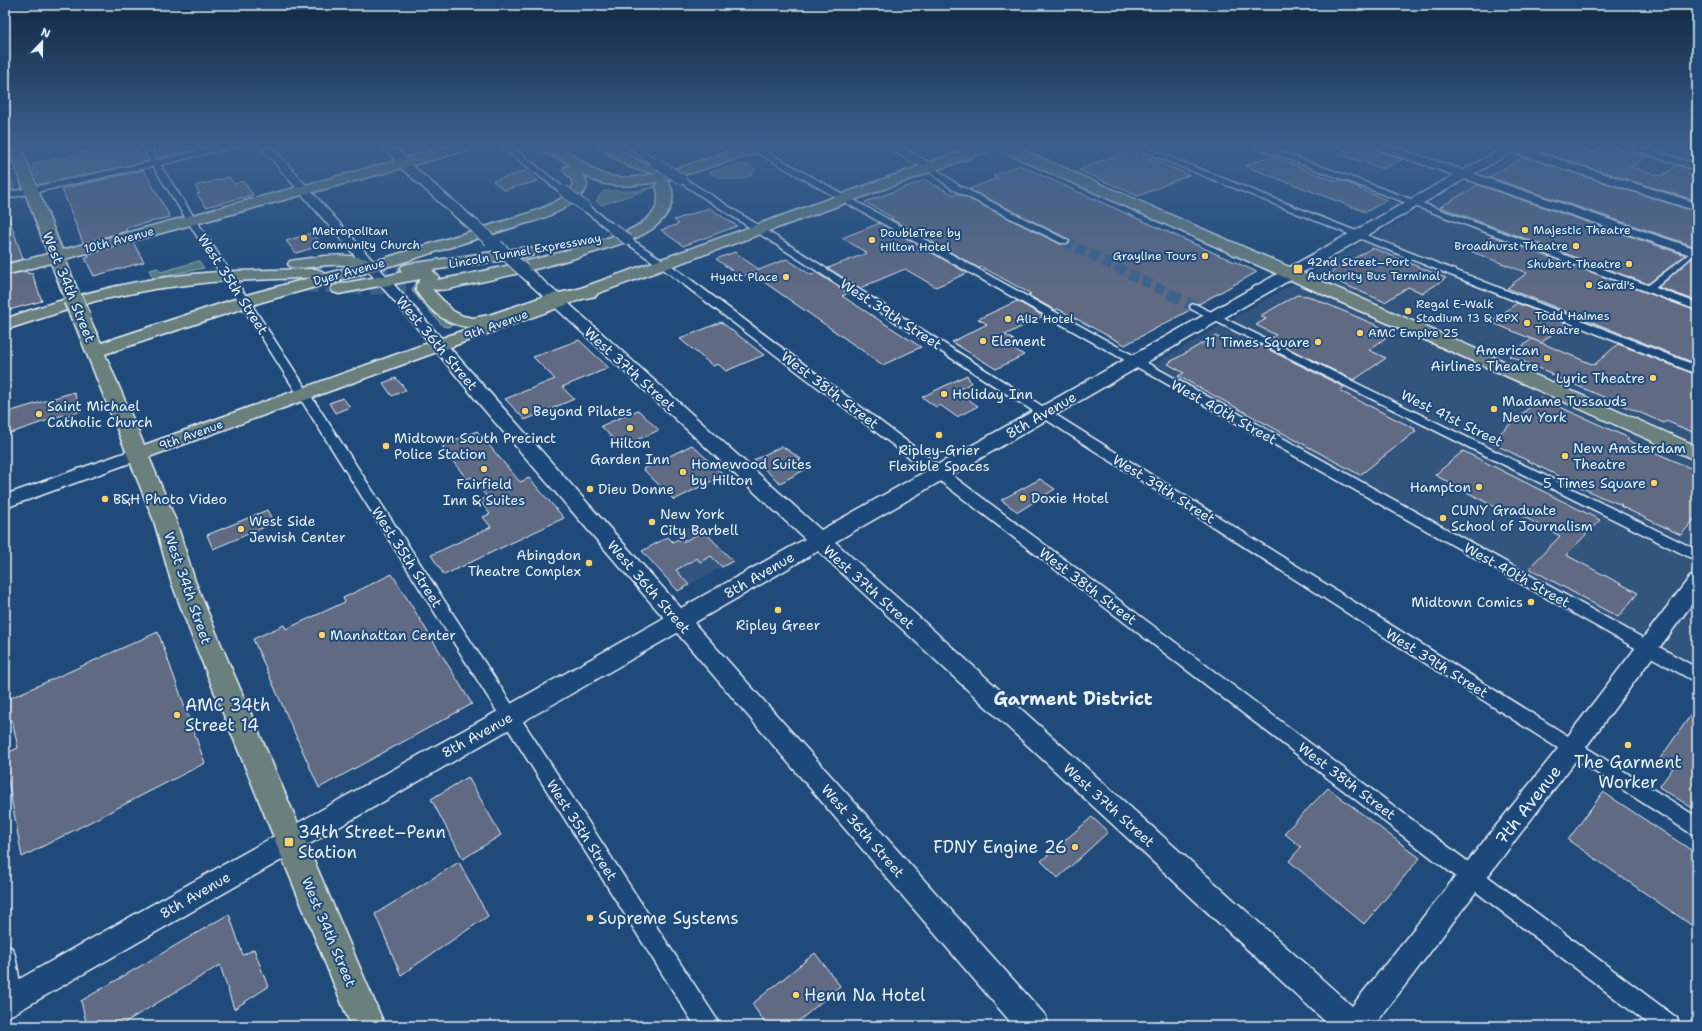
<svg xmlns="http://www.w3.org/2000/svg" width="1702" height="1031" viewBox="0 0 1702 1031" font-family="'Shantell Sans',sans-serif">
  <rect width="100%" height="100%" fill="#1f4a7a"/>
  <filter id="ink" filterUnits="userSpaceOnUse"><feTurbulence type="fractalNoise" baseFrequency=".025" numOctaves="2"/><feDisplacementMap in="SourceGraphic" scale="8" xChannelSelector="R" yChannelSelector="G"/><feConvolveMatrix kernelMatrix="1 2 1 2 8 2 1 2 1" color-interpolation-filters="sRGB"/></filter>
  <g filter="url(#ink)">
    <g fill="#33547d">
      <polygon points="1530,147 1697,147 1697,668 1152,365"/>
      <polygon points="696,523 733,561 689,585 660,554 681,543 673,534"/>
    </g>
    <g fill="#587c82" stroke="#a0b6bd">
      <polygon points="111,147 136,147 146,162 42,185 40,184 32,166 34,163"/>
      <polygon points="153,147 219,147 162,159"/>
      <path d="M738,164L750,165L756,170C747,184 720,180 708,172Z"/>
      <polygon points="7,166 15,190 5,194 5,167"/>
      <polygon points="670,182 602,205 596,201 604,191 636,191"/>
      <polygon points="199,261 204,268 153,278 149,270 158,268 161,272"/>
      <path d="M416,286C415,294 436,315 443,320C446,322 450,324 454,325L447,327L443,326L413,292L412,288Z"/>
    </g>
    <g fill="#616a83" stroke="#e8f1f8">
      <polygon points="1351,147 1368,147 1403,159 1383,169 1338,154"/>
      <polygon points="1542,147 1576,147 1593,152 1600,147 1613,147 1645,157 1630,167 1662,176 1677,165 1697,171 1697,201 1536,151"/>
      <polygon points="1128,150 1168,166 1189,175 1138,196 1079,170"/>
      <polygon points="1270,156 1338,182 1340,180 1361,188 1359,189 1387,200 1366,212 1245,166"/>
      <polygon points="1524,157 1697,212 1697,247 1489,177"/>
      <polygon points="1019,165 1083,194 1257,272 1199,304 1195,303 1191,304 1189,306 1190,310 1125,345 1058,309 1055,310 1028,295 1031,294 982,267 979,268 891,219 893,218 865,202 925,180 954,195 957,193 1060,244 1068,244 1070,240 969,189 998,178 993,176"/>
      <polygon points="144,170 170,217 126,228 127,231 83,243 62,189"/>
      <polygon points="525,171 538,181 504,190 493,181"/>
      <polygon points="229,177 234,184 243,181 253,195 206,207 197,194 200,193 195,186"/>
      <polygon points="1478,185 1685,255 1648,284 1440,207"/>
      <polygon points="709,208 737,226 683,246 661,230 679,224 674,220"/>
      <polygon points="7,212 23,259 5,263 5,213"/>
      <polygon points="880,223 967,273 936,287 905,269 860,288 828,268 867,253 842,238"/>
      <polygon points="312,233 323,245 296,253 286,241"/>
      <polygon points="1493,236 1697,311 1697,364 1507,288 1527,273 1470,251"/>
      <polygon points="133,242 144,262 94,276 85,258 89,257 88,254"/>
      <polygon points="1372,248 1375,249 1446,278 1423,293 1408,287 1385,302 1324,276"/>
      <polygon points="735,252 744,259 760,270 741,277 716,259"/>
      <polygon points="1693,257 1697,258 1697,301 1658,287"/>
      <polygon points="787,259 811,275 817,273 848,293 842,296 921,347 883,365 751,273"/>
      <polygon points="27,271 28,274 32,273 42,301 5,311 5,276"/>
      <polygon points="1297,295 1308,296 1390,331 1385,334 1388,336 1369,350 1386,358 1354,380 1269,339 1276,335 1256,325 1266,319 1260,316"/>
      <polygon points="1017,301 1043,316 1005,335 1014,340 1006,344 1024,355 996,369 952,342 987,324 978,319"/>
      <polygon points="1517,303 1566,323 1541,343 1491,322"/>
      <polygon points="721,322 764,355 726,371 718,364 713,366 680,339"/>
      <polygon points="1215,336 1232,344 1238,341 1253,348 1259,345 1344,387 1340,391 1415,429 1414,430 1416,431 1360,475 1178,376 1184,373 1168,364 1170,362"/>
      <polygon points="1532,339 1594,365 1618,344 1697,375 1697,434 1666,421 1664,423 1550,374 1551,373 1509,356"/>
      <polygon points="579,340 609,368 562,387 574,399 525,420 505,399 555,379 533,357"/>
      <polygon points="967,375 971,383 956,391 978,406 957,417 940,405 936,407 922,397"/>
      <polygon points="396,378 406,390 392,396 383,383"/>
      <polygon points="74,392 81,411 66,416 66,414 5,435 5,413"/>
      <polygon points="343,398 350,407 335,413 329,403"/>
      <polygon points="1540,398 1629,438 1627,440 1697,471 1697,516 1681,535 1620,506 1622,505 1599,496 1490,442"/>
      <polygon points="638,410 659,430 621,447 601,426"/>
      <polygon points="477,431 520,482 529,478 564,518 444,575 431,555 491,527 483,517 490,514 480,501 487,497 471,477 467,479 442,448 444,447 442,445"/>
      <polygon points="692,445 724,475 674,500 643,469"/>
      <polygon points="782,446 801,459 799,460 808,468 780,483 754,460"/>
      <polygon points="1463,451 1600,520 1566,555 1638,593 1618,617 1529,568 1560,536 1511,510 1508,514 1435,475"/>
      <polygon points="1040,479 1055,489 1018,512 1001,500"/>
      <polygon points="267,510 274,523 213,549 207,535"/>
      <polygon points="704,531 733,561 722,567 711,556 700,562 697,558 676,570 689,585 678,591 642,551 668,537 673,542 678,539 681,543"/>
      <polygon points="392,574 472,704 319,788 253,639 284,625 286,629 345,602 343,598"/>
      <polygon points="158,632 205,763 22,857 5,764 5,754 18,748 12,720 5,723 5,709 9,707 8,699"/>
      <polygon points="1697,706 1697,811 1659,787 1673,768 1659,760"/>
      <polygon points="468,777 501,835 463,859 431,799"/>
      <polygon points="1328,788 1420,858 1364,924 1289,861 1301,847 1284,833"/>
      <polygon points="1603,792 1697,854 1697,929 1568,840"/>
      <polygon points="1092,817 1108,832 1058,878 1041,861"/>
      <polygon points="459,862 488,916 401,975 375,914"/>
      <polygon points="229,914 243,955 254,949 268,987 234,1009 220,965 119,1026 87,1026 81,1001"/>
      <polygon points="815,953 840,986 793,1026 767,1026 752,1004"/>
    </g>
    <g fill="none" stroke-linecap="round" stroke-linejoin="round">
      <polyline stroke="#3d638d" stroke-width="10" stroke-dasharray="10 4.5" stroke-linecap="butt" points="1064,241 1172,295"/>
      <polyline stroke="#3d638d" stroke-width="12" stroke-dasharray="12 6" stroke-linecap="butt" points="1170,294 1195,307"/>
      <g stroke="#3d638d" stroke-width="14" stroke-dasharray="14 8" stroke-linecap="butt">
        <polyline points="628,147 649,167 663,185"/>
        <polyline points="352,273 408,269"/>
        <polyline points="282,284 364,288 437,285"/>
      </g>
      <g stroke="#e8f1f8" stroke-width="3">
        <polygon id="pedestrian" points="1694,250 1696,251 1696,253 1652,291 1646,291 1646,287"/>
      </g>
      <g stroke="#e8f1f8" stroke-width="3">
        <g id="minor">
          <polygon points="143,147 151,147 157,160 216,147 233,147 160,165 226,266 225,268 217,268 153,166 5,199 5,193 150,162"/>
          <polygon points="502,147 512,147 567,190 563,193 560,192"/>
          <polygon points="628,147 638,147 660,163 656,166 653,165"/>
          <polygon points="747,147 758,147 1697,668 1697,683"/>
          <polygon points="1132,147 1144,147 1697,366 1697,374"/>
          <polygon points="1255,147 1268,147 1697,303 1697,310"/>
          <polygon points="1624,147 1638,147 1697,164 1697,170"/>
          <polygon points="930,165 958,185 1069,241 1067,243 1061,243 952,189 927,170 926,168 927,166"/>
          <polygon points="681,176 1064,420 1697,817 1697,836 1690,833 1056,426 678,181 677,179"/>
          <polygon points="585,204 588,205 615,226 617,228 615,230 609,230 582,209 580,207 582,205"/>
          <polygon points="628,237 678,270 1677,1018 1680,1026 1651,1026 670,274 625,242 623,240"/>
          <polygon points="235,284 240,287 716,1018 719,1026 695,1026 230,287"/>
          <polygon points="1195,304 1697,550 1697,561 1191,309 1190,307 1191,305"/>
          <polygon points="5,945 12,948 15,955 23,999 20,1007 12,1010 5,1007"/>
        </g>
      </g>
      <g stroke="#e8f1f8" stroke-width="3">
        <g id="secondary">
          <path d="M261,147H272C409,301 544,455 681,608L805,539L518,273L516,270L518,267L523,266L528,267L821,530L1454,175L1378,149L1377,147H1394L1463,170L1502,149L1501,147H1519L1697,203V211L1512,152L1474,174L1697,249V257L1465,179L835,542L1352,1006L1564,741L1690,577L1697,574V597L1580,755L1374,1026H1330L818,551L694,623L1045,1015L1049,1026H1014L677,633L15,1013L5,1018V987L664,618L481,406L414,324Z"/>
          <polygon points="383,147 395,147 403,155 408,162 478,222 479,225 478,228 468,228 399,166 394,159"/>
          <polygon points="886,147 901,147 925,160 936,168 934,170 926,170"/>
          <polygon points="138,448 144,450 147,454 144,458 5,508 5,495"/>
        </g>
      </g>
      <g stroke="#e8f1f8" stroke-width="3">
        <g id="primary">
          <polygon points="8,147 21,147 62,250 447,147 470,147 469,150 65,259 81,299 79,303 73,304 67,303 65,299 51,263 5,275 5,265 48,254"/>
          <polygon points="973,147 992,147 991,150 149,457 176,521 195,581 220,642 385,1026 351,1026 194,642 171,581 154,521 72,317 75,313 81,312 87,313 101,343 250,294 385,258 514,218 519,217 524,218 526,221 524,224 397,264 262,302 105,354 144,445"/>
          <polygon points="998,147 1016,147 1697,446 1697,461 999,150"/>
          <polygon points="383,276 389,278 391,281 389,284 339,294 333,292 331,289 333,286 339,284"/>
        </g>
      </g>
      <g stroke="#e8f1f8" stroke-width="3">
        <g id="motorway">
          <path d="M538,147C544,147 551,146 556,147C574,151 587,169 605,175C622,180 639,177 656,174L629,167L599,147H614L645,164L671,168L672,170L745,147H759L761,149L759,152L664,181L668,182C680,199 666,219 652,229C636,240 617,245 598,251C557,264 514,275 471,284C460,286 444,292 432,289L453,311L463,316L473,318L489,315L548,295L590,287L596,288L598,292L596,296C583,299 570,300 557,304C500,320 459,353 416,291V285L421,279L383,286L377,284L375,281L377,278L403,272L400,269L402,266L408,264L528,247L533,249L536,252L533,255L528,257L432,270L439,277L437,280C489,271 541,259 592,243C612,236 637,231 652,214C659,206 659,195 656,185L658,182C636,185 614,189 593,180C587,177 582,173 577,170C581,173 587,179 587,185C585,203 529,228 514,224L512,221L514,218C530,213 567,202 573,185L572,180L563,170L565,167L572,166L558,158L539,150Z"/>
          <path d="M324,256C338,255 370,254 379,267L377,270C366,273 355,265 343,265C327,264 312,267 296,269L290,267L288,264L290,261Z"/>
          <path d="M316,269L322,271L324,274L322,277L211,282L154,289L95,301L5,330V319C60,299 118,283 176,276C222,270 269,270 316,269Z"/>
        </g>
      </g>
      <use href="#pedestrian" fill="#1f4a7a" fill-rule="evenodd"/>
      <use href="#minor" fill="#1f4a7a" fill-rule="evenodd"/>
      <use href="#secondary" fill="#1f4a7a" fill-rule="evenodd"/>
      <use href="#primary" fill="#6a807d" fill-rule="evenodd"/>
      <use href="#motorway" fill="#6a807d" fill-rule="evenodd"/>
      <g stroke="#e8f1f8" stroke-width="12" stroke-linecap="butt">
        <g id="minor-bridge">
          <polyline points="656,163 681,179"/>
          <polyline points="563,190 585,207"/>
          <polyline points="612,228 628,240"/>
          <polyline points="221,266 235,287"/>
        </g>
      </g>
      <g stroke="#e8f1f8" stroke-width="14" stroke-linecap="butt">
        <g id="secondary-bridge">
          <polyline points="473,225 490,240"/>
          <polyline points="497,246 523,270"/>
        </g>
      </g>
      <g stroke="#e8f1f8" stroke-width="22" stroke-linecap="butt">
        <polyline id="primary-bridge" points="73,299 81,317"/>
      </g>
      <use href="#minor-bridge" stroke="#1f4a7a" stroke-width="10"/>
      <use href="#secondary-bridge" stroke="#1f4a7a" stroke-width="12"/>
      <use href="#primary-bridge" stroke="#6a807d" stroke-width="19"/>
    </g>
  </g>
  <linearGradient id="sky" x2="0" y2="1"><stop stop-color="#112943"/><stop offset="0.5" stop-color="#3c608d"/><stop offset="1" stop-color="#3c608d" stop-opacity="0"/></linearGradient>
  <rect width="1702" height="292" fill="url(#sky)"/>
  <g fill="#ffd166" stroke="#1f4a7a" stroke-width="1.5">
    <circle cx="1525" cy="230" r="4"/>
    <circle cx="304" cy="238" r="4"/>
    <circle cx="872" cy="240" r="4"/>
    <circle cx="1576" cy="246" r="4"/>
    <circle cx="1205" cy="256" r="4"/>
    <circle cx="1629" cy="264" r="4"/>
    <rect x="1293" y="264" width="10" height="10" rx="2"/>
    <circle cx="786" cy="277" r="4"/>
    <circle cx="1589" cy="285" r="4"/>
    <circle cx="1408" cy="311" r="4"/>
    <circle cx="1008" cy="319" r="4"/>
    <circle cx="1527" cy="323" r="4"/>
    <circle cx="1360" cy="333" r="4"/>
    <circle cx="983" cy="341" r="4"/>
    <circle cx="1318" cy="342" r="4"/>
    <circle cx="1547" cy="358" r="4"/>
    <circle cx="1653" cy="378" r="4"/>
    <circle cx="944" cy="394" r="4"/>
    <circle cx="1494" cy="409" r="4"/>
    <circle cx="525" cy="411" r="4"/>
    <circle cx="39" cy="414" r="4"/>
    <circle cx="630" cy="428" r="4"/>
    <circle cx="939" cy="435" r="4"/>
    <circle cx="386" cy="446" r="4"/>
    <circle cx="1565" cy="456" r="4"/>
    <circle cx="484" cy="469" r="4"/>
    <circle cx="683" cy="472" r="4"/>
    <circle cx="1654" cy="483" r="4"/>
    <circle cx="1479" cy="487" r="4"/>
    <circle cx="590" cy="489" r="4"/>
    <circle cx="1023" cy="498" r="4"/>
    <circle cx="105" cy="499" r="4"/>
    <circle cx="1443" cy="518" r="4"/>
    <circle cx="652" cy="522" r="4"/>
    <circle cx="241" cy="529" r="4"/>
    <circle cx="589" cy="563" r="4"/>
    <circle cx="1531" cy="602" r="4"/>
    <circle cx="778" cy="610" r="4"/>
    <circle cx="322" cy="635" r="4"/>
    <circle cx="177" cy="715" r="4"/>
    <circle cx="1628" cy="745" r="4"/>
    <rect x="284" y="837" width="10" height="10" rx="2"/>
    <circle cx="1075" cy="847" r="4"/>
    <circle cx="590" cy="918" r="4"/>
    <circle cx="796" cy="995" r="4"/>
  </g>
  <g text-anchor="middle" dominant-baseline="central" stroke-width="4" stroke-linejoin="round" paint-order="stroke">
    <g font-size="12" fill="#e8f1f8" stroke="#1f4a7a" text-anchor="start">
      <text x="1533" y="230">Majestic Theatre</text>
      <text x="312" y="231">Metropolitan<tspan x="312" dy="14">Community Church</tspan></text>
      <text x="880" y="233">DoubleTree by<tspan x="880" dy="14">Hilton Hotel</tspan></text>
      <text x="1568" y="246" text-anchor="end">Broadhurst Theatre</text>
      <text x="1197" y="256" text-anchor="end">Grayline Tours</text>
      <text x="1307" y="262">42nd Street–Port<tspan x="1307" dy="14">Authority Bus Terminal</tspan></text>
      <text x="1621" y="264" text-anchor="end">Shubert Theatre</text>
      <text x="778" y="277" text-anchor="end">Hyatt Place</text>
      <text x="1597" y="285">Sardi's</text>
      <text x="1416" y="304">Regal E-Walk<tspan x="1416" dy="14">Stadium 13 &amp; RPX</tspan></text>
      <text x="1535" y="316">Todd Haimes<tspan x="1535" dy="14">Theatre</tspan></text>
      <text x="1016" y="319">Aliz Hotel</text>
      <text x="1368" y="333">AMC Empire 25</text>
    </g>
    <g font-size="12" fill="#e8f1f8" stroke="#1f4a7a">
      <text transform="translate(119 240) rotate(-15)">10th Avenue</text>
      <text transform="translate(525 251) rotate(-10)">Lincoln Tunnel Expressway</text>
      <text transform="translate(349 272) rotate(-15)">Dyer Avenue</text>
      <text transform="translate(496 325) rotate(-20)">9th Avenue</text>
      <text transform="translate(191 435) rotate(-20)">9th Avenue</text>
    </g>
    <g font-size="14" fill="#e8f1f8" stroke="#1f4a7a">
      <text transform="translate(233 284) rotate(57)">West 35th Street</text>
      <text transform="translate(69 287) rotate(68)">West 34th Street</text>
      <text transform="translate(891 314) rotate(33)">West 39th Street</text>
      <text transform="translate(437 343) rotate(50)">West 36th Street</text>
      <text transform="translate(630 369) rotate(42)">West 37th Street</text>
      <text transform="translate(830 390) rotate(37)">West 38th Street</text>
      <text transform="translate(1224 412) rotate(29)">West 40th Street</text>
      <text transform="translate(1041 415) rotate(-30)">8th Avenue</text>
      <text transform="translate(1452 418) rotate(26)">West 41st Street</text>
      <text transform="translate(1164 489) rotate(32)">West 39th Street</text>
      <text transform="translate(407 557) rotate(57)">West 35th Street</text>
      <text transform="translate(759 575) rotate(-30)">8th Avenue</text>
      <text transform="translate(1517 575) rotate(29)">West 40th Street</text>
      <text transform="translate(1088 586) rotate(37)">West 38th Street</text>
      <text transform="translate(649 587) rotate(49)">West 36th Street</text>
      <text transform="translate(869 587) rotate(42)">West 37th Street</text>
      <text transform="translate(188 588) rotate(71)">West 34th Street</text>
      <text transform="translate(1437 663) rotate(32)">West 39th Street</text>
      <text transform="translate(477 735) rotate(-29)">8th Avenue</text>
      <text transform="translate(1347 781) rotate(37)">West 38th Street</text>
      <text transform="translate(1109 805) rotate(42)">West 37th Street</text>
      <text transform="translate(582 830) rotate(57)">West 35th Street</text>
      <text transform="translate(863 831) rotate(49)">West 36th Street</text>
      <text transform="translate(195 895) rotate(-30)">8th Avenue</text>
      <text transform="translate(329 932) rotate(67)">West 34th Street</text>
    </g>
    <g font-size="14" fill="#e8f1f8" stroke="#1f4a7a" text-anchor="start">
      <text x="991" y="341">Element</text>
      <text x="1310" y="342" text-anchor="end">11 Times Square</text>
      <text x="1539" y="350" text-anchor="end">American<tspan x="1539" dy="16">Airlines Theatre</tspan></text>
      <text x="1645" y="378" text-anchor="end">Lyric Theatre</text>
      <text x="952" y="394">Holiday Inn</text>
      <text x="1502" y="401">Madame Tussauds<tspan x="1502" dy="16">New York</tspan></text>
      <text x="47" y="406">Saint Michael<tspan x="47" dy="16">Catholic Church</tspan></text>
      <text x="533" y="411">Beyond Pilates</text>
      <text x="394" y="438">Midtown South Precinct<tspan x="394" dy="16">Police Station</tspan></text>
      <text x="630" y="443" text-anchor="middle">Hilton<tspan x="630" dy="16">Garden Inn</tspan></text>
      <text x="1573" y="448">New Amsterdam<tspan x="1573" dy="16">Theatre</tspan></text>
      <text x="939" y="450" text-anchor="middle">Ripley-Grier<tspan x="939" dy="16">Flexible Spaces</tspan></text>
      <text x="691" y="464">Homewood Suites<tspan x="691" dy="16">by Hilton</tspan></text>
      <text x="1646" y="483" text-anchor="end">5 Times Square</text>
      <text x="484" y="484" text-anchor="middle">Fairfield<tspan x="484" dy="16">Inn &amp; Suites</tspan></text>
      <text x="1471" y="487" text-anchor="end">Hampton</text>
      <text x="598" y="489">Dieu Donne</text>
      <text x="1031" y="498">Doxie Hotel</text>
      <text x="113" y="499">B&amp;H Photo Video</text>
      <text x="1451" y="510">CUNY Graduate<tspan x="1451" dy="16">School of Journalism</tspan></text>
      <text x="660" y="514">New York<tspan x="660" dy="16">City Barbell</tspan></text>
      <text x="249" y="521">West Side<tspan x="249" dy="16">Jewish Center</tspan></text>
      <text x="581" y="555" text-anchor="end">Abingdon<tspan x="581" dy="16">Theatre Complex</tspan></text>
      <text x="1523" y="602" text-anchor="end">Midtown Comics</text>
      <text x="778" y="625" text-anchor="middle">Ripley Greer</text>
      <text x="330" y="635">Manhattan Center</text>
    </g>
    <g font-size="17" fill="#e8f1f8" stroke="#1f4a7a" text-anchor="start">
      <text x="185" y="705">AMC 34th<tspan x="185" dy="20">Street 14</tspan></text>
      <text x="1628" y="762" text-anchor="middle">The Garment<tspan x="1628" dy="20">Worker</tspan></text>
      <text x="298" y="832">34th Street–Penn<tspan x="298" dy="20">Station</tspan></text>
      <text x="1067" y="847" text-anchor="end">FDNY Engine 26</text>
      <text x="598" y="918">Supreme Systems</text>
      <text x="804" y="995">Henn Na Hotel</text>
    </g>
    <g font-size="17" fill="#e8f1f8" stroke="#1f4a7a">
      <text transform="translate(1528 805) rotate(-52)">7th Avenue</text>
    </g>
    <g font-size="18" font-weight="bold" fill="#e8f1f8" stroke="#1f4a7a">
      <text x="1073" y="699">Garment District</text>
    </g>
  </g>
  <rect width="1702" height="1031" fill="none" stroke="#1f4a7a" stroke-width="20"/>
  <rect x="10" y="10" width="1682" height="1011" fill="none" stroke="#e8f1f8" stroke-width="1.5" filter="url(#ink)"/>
  <g transform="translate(42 42) rotate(22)" stroke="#1f4a7a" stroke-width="3" paint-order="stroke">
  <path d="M0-3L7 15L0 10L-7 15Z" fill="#e8f1f8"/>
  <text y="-6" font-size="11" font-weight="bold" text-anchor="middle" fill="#e8f1f8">N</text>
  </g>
</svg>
